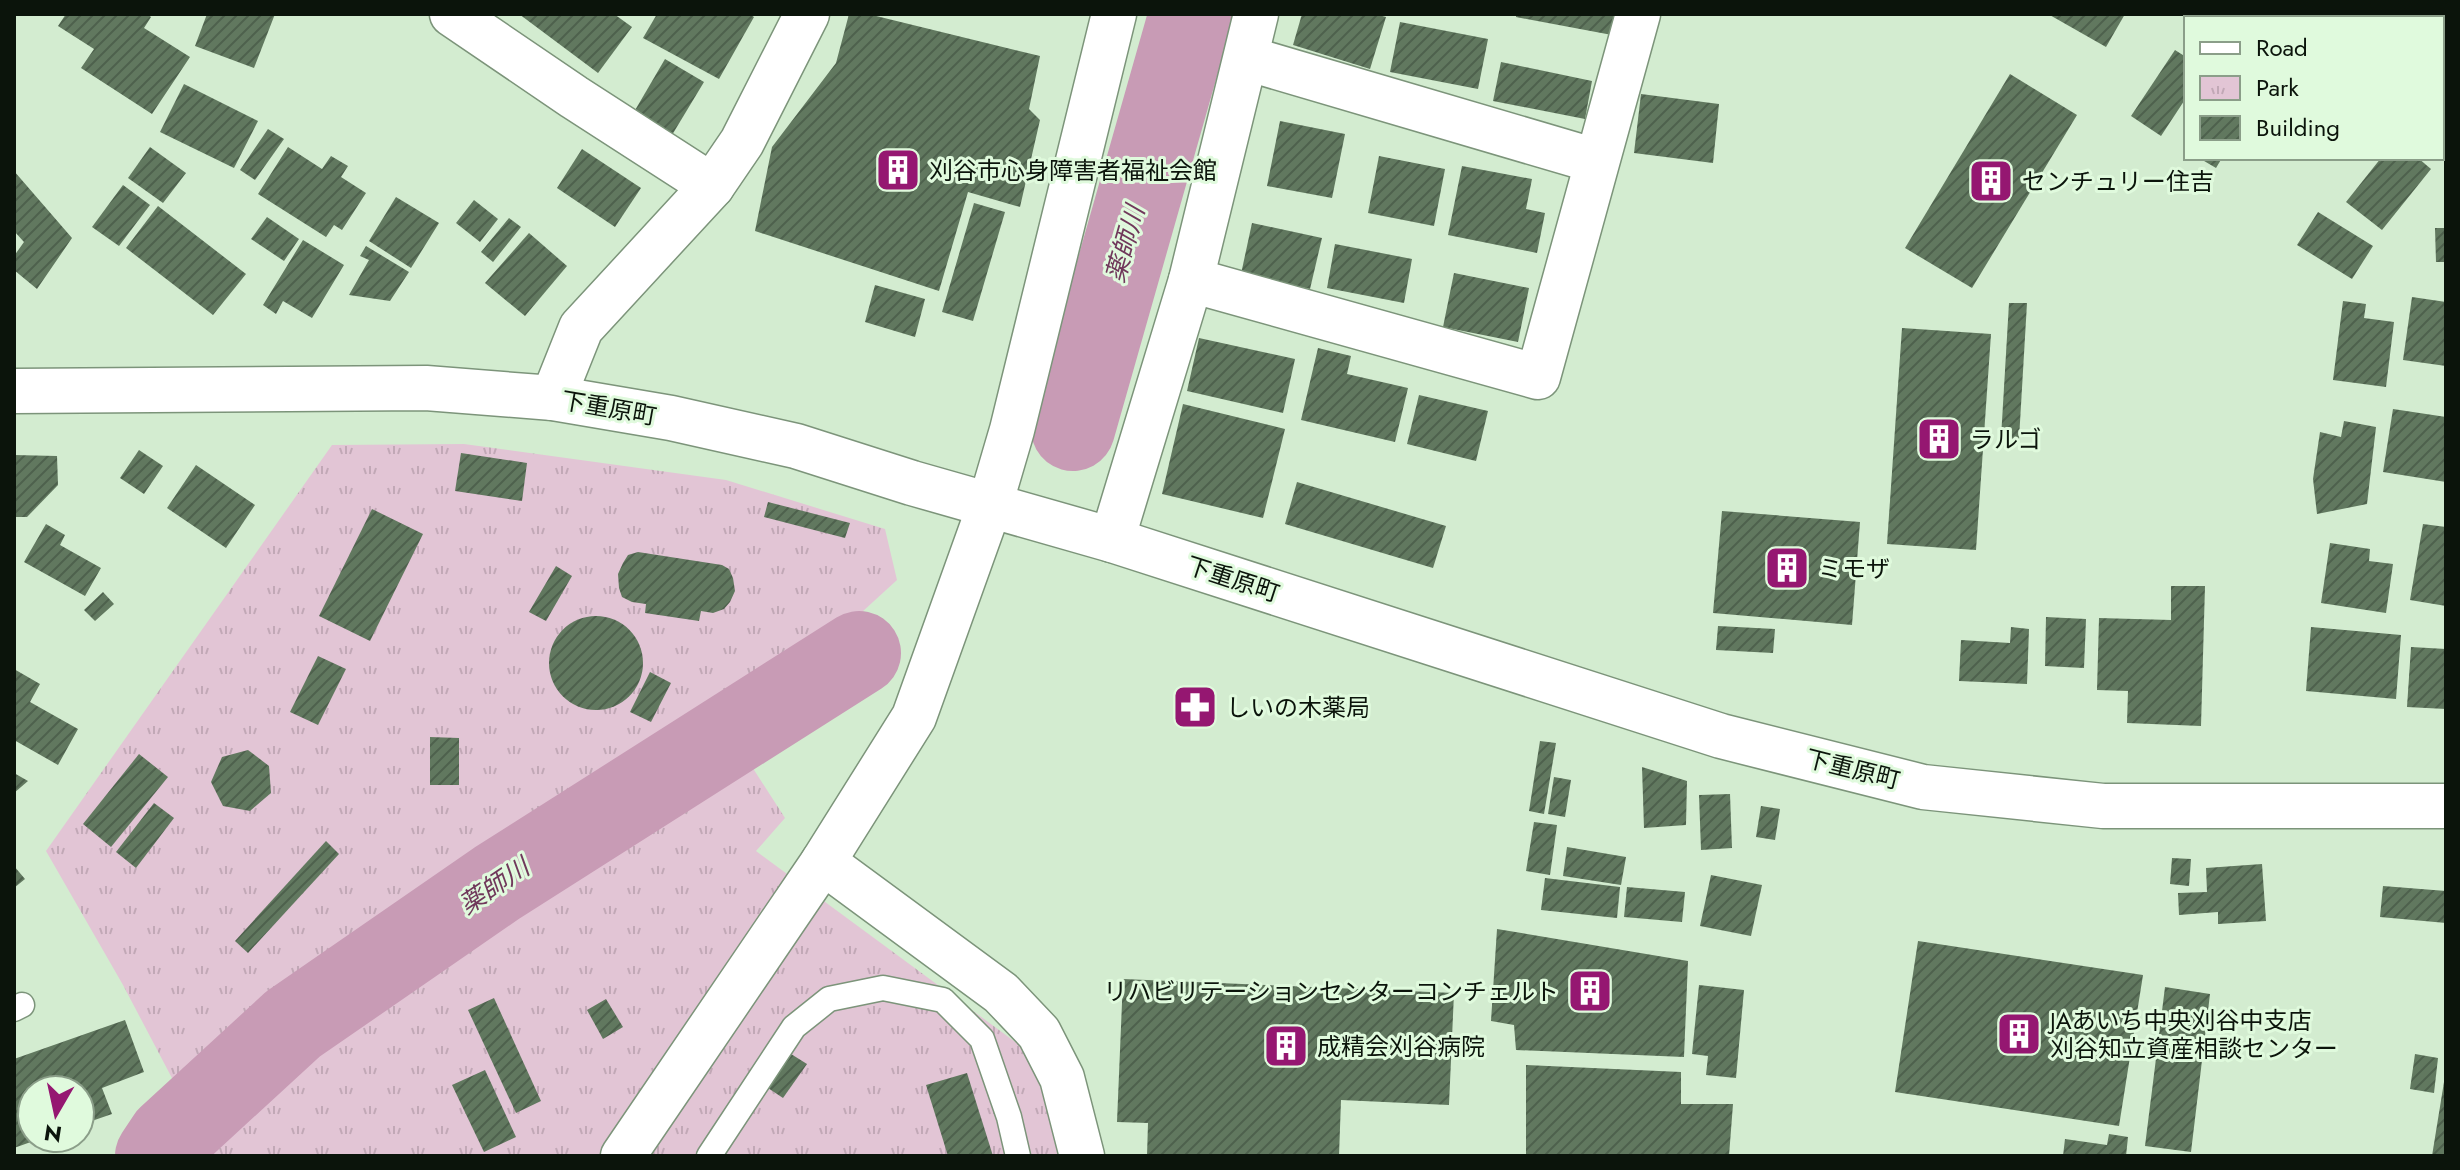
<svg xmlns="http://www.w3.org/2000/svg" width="2460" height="1170" viewBox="0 0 2460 1170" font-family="Jost,'Noto Sans JP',sans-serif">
  <defs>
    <pattern id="park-tufts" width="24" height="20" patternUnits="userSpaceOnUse" patternTransform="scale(2)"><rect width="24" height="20" fill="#e2c5d5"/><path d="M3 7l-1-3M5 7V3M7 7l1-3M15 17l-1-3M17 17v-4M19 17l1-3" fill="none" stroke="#c1a8b6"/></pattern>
    <pattern id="building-hatch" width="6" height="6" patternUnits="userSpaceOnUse" patternTransform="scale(2)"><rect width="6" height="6" fill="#61785f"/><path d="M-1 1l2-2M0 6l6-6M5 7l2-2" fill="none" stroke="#4e614d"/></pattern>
  </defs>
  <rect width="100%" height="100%" fill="#d3ecd0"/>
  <polygon fill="url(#park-tufts)" points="464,444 726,480 885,529 897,580 815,655 718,714 785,818 756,851 1022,1047 1047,1100 1059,1156 213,1156 123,985 46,851 332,445"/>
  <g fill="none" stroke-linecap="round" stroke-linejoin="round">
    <g stroke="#c89bb5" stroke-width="84">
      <polyline points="1073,429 1191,14"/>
      <polyline points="157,1156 169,1138 293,1024 497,883 859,653"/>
    </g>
  </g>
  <g fill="url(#building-hatch)">
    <polygon points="66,14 147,14 151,17 144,28 190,57 152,114 81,68 94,49 58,26"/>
    <polygon points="207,14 275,14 254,68 195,46"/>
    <polygon points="519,14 614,14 632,27 598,73"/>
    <polygon points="657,14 749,14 754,17 719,79 643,38"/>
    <polygon points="849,14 868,14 1040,56 1029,109 1040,120 1020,207 968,192 939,291 755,231 772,147 836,63"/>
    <polygon points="1302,14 1375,14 1386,17 1370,69 1293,45"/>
    <polygon points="1516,14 1616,14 1612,35 1516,17"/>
    <polygon points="2048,14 2125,14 2106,47"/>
    <polygon points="2249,14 2285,14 2282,18 2246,18"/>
    <polygon points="2305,14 2348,14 2354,18 2303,18"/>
    <polygon points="1400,22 1488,39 1478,89 1390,72"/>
    <polygon points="2175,50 2186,57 2186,98 2161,136 2131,116"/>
    <polygon points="665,59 704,82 672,135 634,112"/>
    <polygon points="1501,62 1592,81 1585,119 1493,101"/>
    <polygon points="2446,72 2446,144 2442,150 2442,77"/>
    <polygon points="2010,74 2077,115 1972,288 1905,248"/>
    <polygon points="184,84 258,121 234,168 160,132"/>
    <polygon points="1641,94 1719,104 1713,163 1634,153"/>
    <polygon points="1280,121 1345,134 1332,198 1267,186"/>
    <polygon points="268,129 284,139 255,180 240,170"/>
    <polygon points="150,147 186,173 163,203 128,178"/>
    <polygon points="288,147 322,169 331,156 348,166 341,177 366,193 342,230 334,225 326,237 258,194"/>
    <polygon points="582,149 641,188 615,227 557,188"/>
    <polygon points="1379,156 1445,169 1434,226 1368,213"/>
    <polygon points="2199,158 2222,158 2216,168"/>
    <polygon points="2381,158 2418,158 2431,169 2382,230 2346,202"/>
    <polygon points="1462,166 1532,179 1526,209 1545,213 1537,253 1448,235"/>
    <polygon points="14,171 72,238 37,289 14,270 14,256 24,242 14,231"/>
    <polygon points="123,185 150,205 119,246 92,227"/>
    <polygon points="396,197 439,223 411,268 369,241"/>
    <polygon points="474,200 498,219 480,242 456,223"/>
    <polygon points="974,203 1005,212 973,321 942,312"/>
    <polygon points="158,206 246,274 213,315 126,248"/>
    <polygon points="2318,212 2373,246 2352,279 2297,245"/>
    <polygon points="267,217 299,239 284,261 251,239"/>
    <polygon points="509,218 521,227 493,262 481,252"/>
    <polygon points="1252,223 1322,238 1310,289 1241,274"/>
    <polygon points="2435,228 2446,228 2446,262 2436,262"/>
    <polygon points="529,233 567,266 525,316 485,283"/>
    <polygon points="303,240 344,265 312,318 283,301 276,314 263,305"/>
    <polygon points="1335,244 1412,259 1404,303 1327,288"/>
    <polygon points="366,246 409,272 390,301 349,295 369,260 360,256"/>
    <polygon points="1454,273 1529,288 1518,342 1443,327"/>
    <polygon points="875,285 925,299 915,337 865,322"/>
    <polygon points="2412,297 2446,302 2446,366 2403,360"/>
    <polygon points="2343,301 2366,304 2364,318 2394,322 2386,387 2333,380"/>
    <polygon points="2009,303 2027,303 2019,439 2001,438"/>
    <polygon points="1902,328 1991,334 1976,550 1887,544"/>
    <polygon points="1199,338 1295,359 1283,413 1187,391"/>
    <polygon points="1318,348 1351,356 1347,374 1408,388 1395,442 1301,420"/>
    <polygon points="1419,395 1488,411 1476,461 1407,444"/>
    <polygon points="1183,404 1285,429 1263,518 1162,494"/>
    <polygon points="2393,409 2446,417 2446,482 2383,472"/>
    <polygon points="2344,421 2376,427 2367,504 2317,514 2313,479 2320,432 2341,437"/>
    <polygon points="139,450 163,466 144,494 120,478"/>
    <polygon points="461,453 527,463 522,501 455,491"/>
    <polygon points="14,455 57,456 58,485 27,517 14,517"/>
    <polygon points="196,465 255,505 226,548 167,508"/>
    <polygon points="1297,482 1446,526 1433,568 1285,524"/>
    <polygon points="768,502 850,523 845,538 764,517"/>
    <polygon points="372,509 423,534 370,641 319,616"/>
    <polygon points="1722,511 1860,522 1852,625 1713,613"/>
    <polygon points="46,524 65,535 60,545 101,568 85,596 24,562"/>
    <polygon points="2423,524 2446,527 2446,606 2410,600"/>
    <polygon points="2330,543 2370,549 2369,561 2393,564 2386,613 2321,603"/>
    <polygon points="638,552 722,565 729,569 733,578 735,591 730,602 724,609 713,613 701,611 699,621 645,613 646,604 632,602 622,597 619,588 618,574 623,563 628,555"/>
    <polygon points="556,566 572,576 546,621 529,612"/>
    <polygon points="2171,586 2205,586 2201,726 2127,723 2128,691 2097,690 2099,618 2171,620"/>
    <polygon points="103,592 114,604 95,621 84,610"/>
    <circle cx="596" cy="663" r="47"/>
    <polygon points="2046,617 2086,619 2084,668 2045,666"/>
    <polygon points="1718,626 1775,629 1773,653 1716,650"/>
    <polygon points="2011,627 2029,629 2027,684 1959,681 1961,640 2010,643"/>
    <polygon points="2311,627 2401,635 2396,699 2306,691"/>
    <polygon points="2411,647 2446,649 2446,709 2407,707"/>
    <polygon points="318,656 346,669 318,725 290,712"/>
    <polygon points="14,669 40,684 30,702 78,729 58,765 14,740"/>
    <polygon points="650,672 671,683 651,722 630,712"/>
    <polygon points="430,737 459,738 459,785 430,785"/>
    <polygon points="1540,741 1556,743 1544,814 1529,811"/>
    <polygon points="248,750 269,766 271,793 250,811 223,806 211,782 222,757"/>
    <polygon points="139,754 168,777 111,847 83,824"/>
    <polygon points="1642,767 1687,781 1686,825 1644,828"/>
    <polygon points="14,773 28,781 14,793"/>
    <polygon points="1554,777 1571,780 1565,817 1548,814"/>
    <polygon points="1730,794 1732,848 1701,850 1699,795"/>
    <polygon points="154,803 174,818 136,868 116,852"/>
    <polygon points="1761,806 1780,809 1775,840 1756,837"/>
    <polygon points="1534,822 1557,825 1550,875 1526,871"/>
    <polygon points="326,841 339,854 248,953 235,941"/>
    <polygon points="1567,847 1626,857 1621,885 1563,876"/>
    <polygon points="2172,858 2191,859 2189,886 2170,884"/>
    <polygon points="2262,864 2266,921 2218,924 2218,912 2179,915 2178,893 2207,892 2206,868"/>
    <polygon points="14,866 25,879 14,888"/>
    <polygon points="1711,875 1762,885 1751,936 1700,926"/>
    <polygon points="1545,878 1620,887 1617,918 1541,910"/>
    <polygon points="2383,886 2446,891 2446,923 2380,917"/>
    <polygon points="1627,887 1685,892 1682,922 1624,917"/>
    <polygon points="1497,929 1688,961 1684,1057 1516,1050 1514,1025 1491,1021"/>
    <polygon points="1918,941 2143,975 2119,1126 1895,1092"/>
    <polygon points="1123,979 1454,993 1449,1105 1341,1100 1339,1156 1147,1156 1148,1123 1117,1122"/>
    <polygon points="1699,985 1744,990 1736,1078 1706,1075 1708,1056 1692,1054"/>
    <polygon points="2165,987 2210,994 2191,1152 2145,1146"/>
    <polygon points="494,998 541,1101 516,1113 468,1010"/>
    <polygon points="606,999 623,1027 603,1039 587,1010"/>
    <polygon points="125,1020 144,1072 102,1088 112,1114 80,1125 80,1090 32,1090 32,1138 42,1138 14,1148 14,1059"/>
    <polygon points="791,1054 807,1064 783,1098 768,1088"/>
    <polygon points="2415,1054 2438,1058 2434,1093 2410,1089"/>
    <polygon points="1526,1065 1681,1072 1681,1104 1733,1104 1729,1156 1526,1156"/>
    <polygon points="485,1070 516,1137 484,1152 452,1085"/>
    <polygon points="967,1073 993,1156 948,1156 926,1085"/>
    <polygon points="2444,1082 2446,1156 2432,1156"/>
    <polygon points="2109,1134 2128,1137 2126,1156 2063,1156 2065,1139 2107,1145"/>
  </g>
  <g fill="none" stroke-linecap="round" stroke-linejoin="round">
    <g stroke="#7c947a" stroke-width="27">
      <g id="lane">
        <polyline points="14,1009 22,1005"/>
        <polyline points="709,1156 794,1027 829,999 883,988 943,1000 982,1039 1009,1117 1018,1156"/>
      </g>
    </g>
    <g stroke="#7c947a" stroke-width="47">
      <g id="street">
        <polyline points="452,14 574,97 712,186"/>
        <polyline points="1246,58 1596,161"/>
        <polyline points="1191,280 1538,377 1638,14"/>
        <polyline points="553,398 581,328 712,186 742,142 807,14"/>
        <polyline points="1112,540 1191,280 1256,14"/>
        <polyline points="823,862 1001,993 1039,1033 1062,1078 1082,1156"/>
      </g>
    </g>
    <g stroke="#7c947a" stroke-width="47">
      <g id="secondary">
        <polyline points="14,391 426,388 553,398 671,418 796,446 912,483 1112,540 1721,736 1923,787 2103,806 2446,806"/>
        <polyline points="623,1156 823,862 914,717 990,505 1012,430 1114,14"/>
      </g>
    </g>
    <use href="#lane" stroke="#fff" stroke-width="24"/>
    <use href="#street" stroke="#fff" stroke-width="44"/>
    <use href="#secondary" stroke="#fff" stroke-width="44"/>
  </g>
  <defs>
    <g id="building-square" transform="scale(2.3)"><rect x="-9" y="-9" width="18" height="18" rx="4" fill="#951771" stroke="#e0fadd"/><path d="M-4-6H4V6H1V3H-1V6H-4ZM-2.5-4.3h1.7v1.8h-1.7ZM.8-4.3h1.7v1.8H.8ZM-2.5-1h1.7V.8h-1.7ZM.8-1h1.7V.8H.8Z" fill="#fff"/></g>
    <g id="pharmacy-square" transform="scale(2.3)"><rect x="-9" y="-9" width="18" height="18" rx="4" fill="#951771" stroke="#e0fadd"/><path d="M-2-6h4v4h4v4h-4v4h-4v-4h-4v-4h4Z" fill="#fff"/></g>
  </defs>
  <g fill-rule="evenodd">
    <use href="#building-square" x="898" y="170"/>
    <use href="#building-square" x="1991" y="181"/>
    <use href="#building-square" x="1939" y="439"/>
    <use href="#building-square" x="1787" y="568"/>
    <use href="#pharmacy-square" x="1195" y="707"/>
    <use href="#building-square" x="1590" y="991"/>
    <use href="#building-square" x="2019" y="1034"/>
    <use href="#building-square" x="1286" y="1046"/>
  </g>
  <g text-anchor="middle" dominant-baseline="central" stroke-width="6" stroke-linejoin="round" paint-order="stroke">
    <g font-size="24" fill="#0b140b" stroke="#e0fadd" text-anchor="start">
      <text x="929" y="170">刈谷市心身障害者福祉会館</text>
      <text x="2022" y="181">センチュリー住吉</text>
      <text x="1970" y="439">ラルゴ</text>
      <text x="1818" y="568">ミモザ</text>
      <text x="1226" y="707">しいの木薬局</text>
      <text x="1559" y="991" text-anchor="end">リハビリテーションセンターコンチェルト</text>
      <text x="2050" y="1020">JAあいち中央刈谷中支店<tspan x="2050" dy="28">刈谷知立資産相談センター</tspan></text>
      <text x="1317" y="1046">成精会刈谷病院</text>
    </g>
    <g font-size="24" fill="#0b140b" stroke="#e0fadd">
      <text transform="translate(609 408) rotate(10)">下重原町</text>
      <text transform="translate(1233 579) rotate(18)">下重原町</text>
      <text transform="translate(1853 769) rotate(14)">下重原町</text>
    </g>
    <g font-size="26" font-style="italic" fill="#70385b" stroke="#e0fadd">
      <text transform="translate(1125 244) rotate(-74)">薬師川</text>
      <text transform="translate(494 886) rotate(-34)">薬師川</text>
    </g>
  </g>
  <rect width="2460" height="1170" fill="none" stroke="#0b140b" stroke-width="32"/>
  <rect x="2184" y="16" width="260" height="144" fill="#e0fadd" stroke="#8b9e89" stroke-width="2"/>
  <rect x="2200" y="42" width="40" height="12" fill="#ffffff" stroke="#8b9e89" stroke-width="2"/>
  <text x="2256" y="56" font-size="24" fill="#0b140b">Road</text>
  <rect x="2200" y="76" width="40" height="24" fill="url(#park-tufts)" stroke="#8b9e89" stroke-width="2"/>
  <text x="2256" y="96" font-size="24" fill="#0b140b">Park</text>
  <rect x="2200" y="116" width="40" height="24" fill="url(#building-hatch)" stroke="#8b9e89" stroke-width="2"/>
  <text x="2256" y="136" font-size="24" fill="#0b140b">Building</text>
  <g transform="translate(56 1114) rotate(189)"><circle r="38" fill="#e0fadd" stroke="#8b9e89" stroke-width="2"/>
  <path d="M0-6L14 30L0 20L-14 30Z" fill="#951771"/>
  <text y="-12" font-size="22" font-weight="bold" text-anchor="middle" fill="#0b140b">N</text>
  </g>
</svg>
